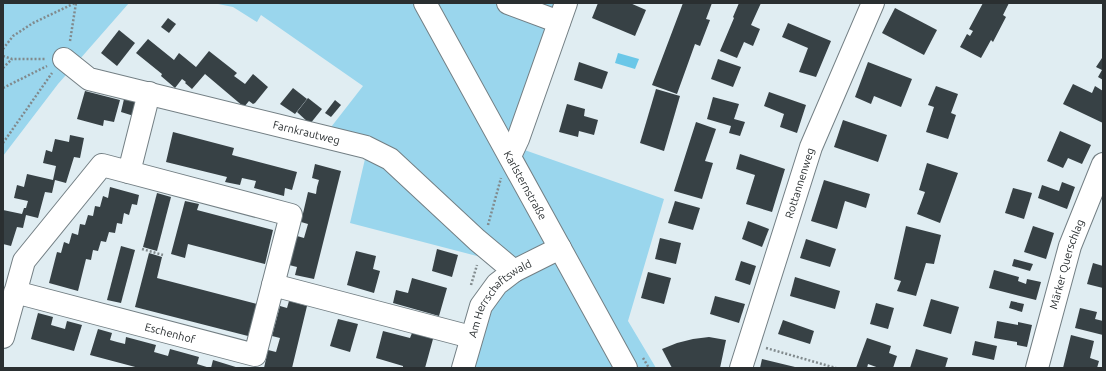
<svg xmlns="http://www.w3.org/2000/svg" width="1106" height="371" viewBox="0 0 1106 371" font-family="Ubuntu,sans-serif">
  <rect width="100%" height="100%" fill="#e0edf2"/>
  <g fill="#9ad6ed">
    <polygon points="3,3 129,3 58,84 3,156"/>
    <polygon points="213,3 557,3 516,147 664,199 628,321 656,368 474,368 500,262 350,223 369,142 328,131 363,86 261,15 257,22 233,7"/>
  </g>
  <polygon fill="#6ac7e8" points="618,53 639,59 635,69 615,63"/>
  <g fill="#374145">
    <polygon points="598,3 630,3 646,10 635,36 592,18"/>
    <polygon points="683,3 712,3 706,19 710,20 700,46 695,44 677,94 652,85"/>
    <polygon points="739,3 761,3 751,25 760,29 753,46 744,42 737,58 720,51 734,18 733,17"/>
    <polygon points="983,3 1009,3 1003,15 1006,17 993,42 991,40 981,58 960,47 967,34 970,36 973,31 969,29"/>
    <polygon points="895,8 937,30 924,55 882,33"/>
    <polygon points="168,18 176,24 169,33 161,27"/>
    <polygon points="788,23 831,41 816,77 799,72 808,48 782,37"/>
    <polygon points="119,30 135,43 117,66 101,53"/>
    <polygon points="148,39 174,60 179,53 196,67 209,51 237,73 234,76 245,84 253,74 268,87 255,103 253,104 249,101 244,107 205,74 192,89 185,83 186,82 182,79 175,88 161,76 162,74 136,53"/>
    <polygon points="1102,58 1103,59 1103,80 1098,77 1102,70 1096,67"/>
    <polygon points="718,59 741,67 733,87 711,79"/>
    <polygon points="579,62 608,72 602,89 574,80"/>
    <polygon points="868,62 912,79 901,107 874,96 871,104 855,97"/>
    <polygon points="1073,84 1092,93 1095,86 1103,91 1103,123 1063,104"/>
    <polygon points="936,86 958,94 951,113 956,115 948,139 926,132 934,107 928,105"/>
    <polygon points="293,88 307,99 295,114 280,104"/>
    <polygon points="656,89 680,96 664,151 640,143"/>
    <polygon points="85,91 120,100 114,122 104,120 103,126 77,119"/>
    <polygon points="769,92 806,105 797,133 780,127 784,114 764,106"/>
    <polygon points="713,97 739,104 734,119 745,122 740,136 729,133 731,126 707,119"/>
    <polygon points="308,98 322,109 310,124 297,112"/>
    <polygon points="124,99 138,102 134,116 121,112"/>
    <polygon points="335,100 341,105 331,117 325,113"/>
    <polygon points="567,104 585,109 584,116 598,120 594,135 579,131 578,137 559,132"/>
    <polygon points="843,120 887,135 878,162 834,147"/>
    <polygon points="696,122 716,129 705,161 713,163 702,199 674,191"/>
    <polygon points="1060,131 1091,145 1082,164 1068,158 1063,168 1047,161"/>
    <polygon points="173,132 234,148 232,155 297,172 292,190 285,188 284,196 254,188 256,181 242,178 240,185 225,182 227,177 166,162"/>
    <polygon points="70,135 84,138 80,158 74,157 66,183 55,180 52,193 45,192 38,218 26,215 23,228 17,227 11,246 3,244 3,210 22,214 24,208 26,208 28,201 14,198 17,185 24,187 27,174 53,180 56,166 43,163 46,150 52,152 55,139 69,142"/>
    <polygon points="740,154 785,169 772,212 746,204 755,175 736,169"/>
    <polygon points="927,163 958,173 940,223 917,214 925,192 919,190"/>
    <polygon points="315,164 341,171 314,279 295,275 297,267 289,265 297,236 304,238 308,224 301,222 308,192 316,194 317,187 319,180 312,178"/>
    <polygon points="824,180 870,194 866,208 845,201 837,229 811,221"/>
    <polygon points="1062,182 1075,187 1067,209 1038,198 1042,185 1059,191"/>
    <polygon points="110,187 139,195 137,205 132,204 129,215 124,213 122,224 117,223 115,233 109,232 106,242 101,241 98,251 93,250 91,260 86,259 78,291 49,283 57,252 61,253 64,242 69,244 72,233 78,235 80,224 85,225 88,215 93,216 95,206 100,207 103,196 108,198"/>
    <polygon points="1013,188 1032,193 1024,219 1005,213"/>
    <polygon points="157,193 171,197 157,251 143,247"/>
    <polygon points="185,201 199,204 197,210 273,230 265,264 188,244 185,258 171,254"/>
    <polygon points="675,201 700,208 693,230 668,223"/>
    <polygon points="748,221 769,229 762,247 742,239"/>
    <polygon points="906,226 941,235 934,264 926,263 916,296 897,291 901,281 894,279"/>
    <polygon points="1033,226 1054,233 1046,259 1024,252"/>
    <polygon points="660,238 681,243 676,264 655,259"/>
    <polygon points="806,239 836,249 830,267 800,258"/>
    <polygon points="121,246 135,250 121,303 107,300"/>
    <polygon points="437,249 458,255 452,277 432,271"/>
    <polygon points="356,251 376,256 373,269 380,271 374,293 347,285"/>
    <polygon points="149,253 162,257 157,278 257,304 248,336 135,307"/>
    <polygon points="1014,259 1033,264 1030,271 1012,266"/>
    <polygon points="741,261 756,266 750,285 735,280"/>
    <polygon points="1093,263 1103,266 1103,288 1087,284"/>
    <polygon points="994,270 1019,277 1018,281 1026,284 1027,279 1041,282 1036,300 989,288"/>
    <polygon points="648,272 671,278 664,304 641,298"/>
    <polygon points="795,277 840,291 835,309 790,296"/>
    <polygon points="412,278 447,288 439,316 393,303 396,290 408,293"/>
    <polygon points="715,296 745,304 739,323 710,314"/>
    <polygon points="931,299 959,307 951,334 923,326"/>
    <polygon points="289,301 307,306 292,368 264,368 268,350 276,352 280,338 272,336 280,306 287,308"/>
    <polygon points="1011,301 1024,304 1022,312 1009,308"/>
    <polygon points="876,303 894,308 888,329 870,324"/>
    <polygon points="1080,308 1097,312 1095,319 1103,321 1103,335 1075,328"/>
    <polygon points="38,313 53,317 51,325 65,329 67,321 82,325 74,351 31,339"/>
    <polygon points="338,319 358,324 350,352 330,346"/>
    <polygon points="783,320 814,331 810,344 778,334"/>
    <polygon points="997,321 1018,325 1018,322 1032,325 1027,347 1017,345 1017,342 994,338"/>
    <polygon points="98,329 112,333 110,340 117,342 125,344 126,337 156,345 154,352 168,356 170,349 199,357 197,364 210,368 139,368 90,355"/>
    <polygon points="383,331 410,338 412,333 433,339 425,368 403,368 403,366 376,358"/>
    <polygon points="1071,335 1094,341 1090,358 1099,361 1097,368 1063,368"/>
    <polygon points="709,337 726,340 720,368 672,368 662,349 677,343 693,339"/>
    <polygon points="867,338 891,346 889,353 897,356 893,368 879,368 868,364 867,368 856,368"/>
    <polygon points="975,341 997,346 994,360 972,355"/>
    <polygon points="916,349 948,358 945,368 910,368"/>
    <polygon points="762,359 795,367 795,368 760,368"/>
    <polygon points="213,360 239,368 211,368"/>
  </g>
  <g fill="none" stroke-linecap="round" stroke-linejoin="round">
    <g stroke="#737f84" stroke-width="24">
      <g id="minor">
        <path id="s1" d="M425,3L626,368"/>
        <polyline points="508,3 559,22"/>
        <path id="s2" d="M64,59L89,79L366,147L390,159L477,240L514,271"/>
        <polyline points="510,156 518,139 566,3"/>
        <polyline points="129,172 149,93"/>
        <polyline points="273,285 471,337"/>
        <polyline points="3,337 24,261 102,165 291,215 255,355 15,292"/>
        <path id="s3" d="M463,368L481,306L497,284L514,271L560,248"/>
        <path id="s4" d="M741,368L811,147L873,3"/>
        <path id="s5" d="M1037,368L1070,246L1103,164"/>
      </g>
    </g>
    <g stroke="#818a8d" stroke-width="2.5" stroke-dasharray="2 2" stroke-linecap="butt">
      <polyline points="70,41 76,3"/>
      <polyline points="3,49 13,36 33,23 75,3"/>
      <polyline points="3,56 12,59 46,59"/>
      <polyline points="3,68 12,59"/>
      <polyline points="3,88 47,66"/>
      <polyline points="3,143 52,73"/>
      <polyline points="488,225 501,178"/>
      <polyline points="142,249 163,255"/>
      <polyline points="471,285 477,265"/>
      <polyline points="766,348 836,368"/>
      <polyline points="643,358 649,368"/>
    </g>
    <use href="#minor" stroke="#fff" stroke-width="22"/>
  </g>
  <g text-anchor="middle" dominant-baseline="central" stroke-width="4" stroke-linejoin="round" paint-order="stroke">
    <g font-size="11" fill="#2a2f31" stroke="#fff">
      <text stroke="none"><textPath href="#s2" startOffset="256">Farnkrautweg</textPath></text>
      <text stroke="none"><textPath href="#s4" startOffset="194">Rottannenweg</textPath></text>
      <text stroke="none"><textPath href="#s1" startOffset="208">Karlsternstraße</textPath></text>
      <text stroke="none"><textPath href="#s5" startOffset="108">Märker Querschlag</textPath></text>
      <text stroke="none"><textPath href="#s3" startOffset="82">Am Herrschaftswald</textPath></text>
      <text transform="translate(170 333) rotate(15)">Eschenhof</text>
    </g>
  </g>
  <rect width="1106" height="371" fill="none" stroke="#2a2f31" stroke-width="8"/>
</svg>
